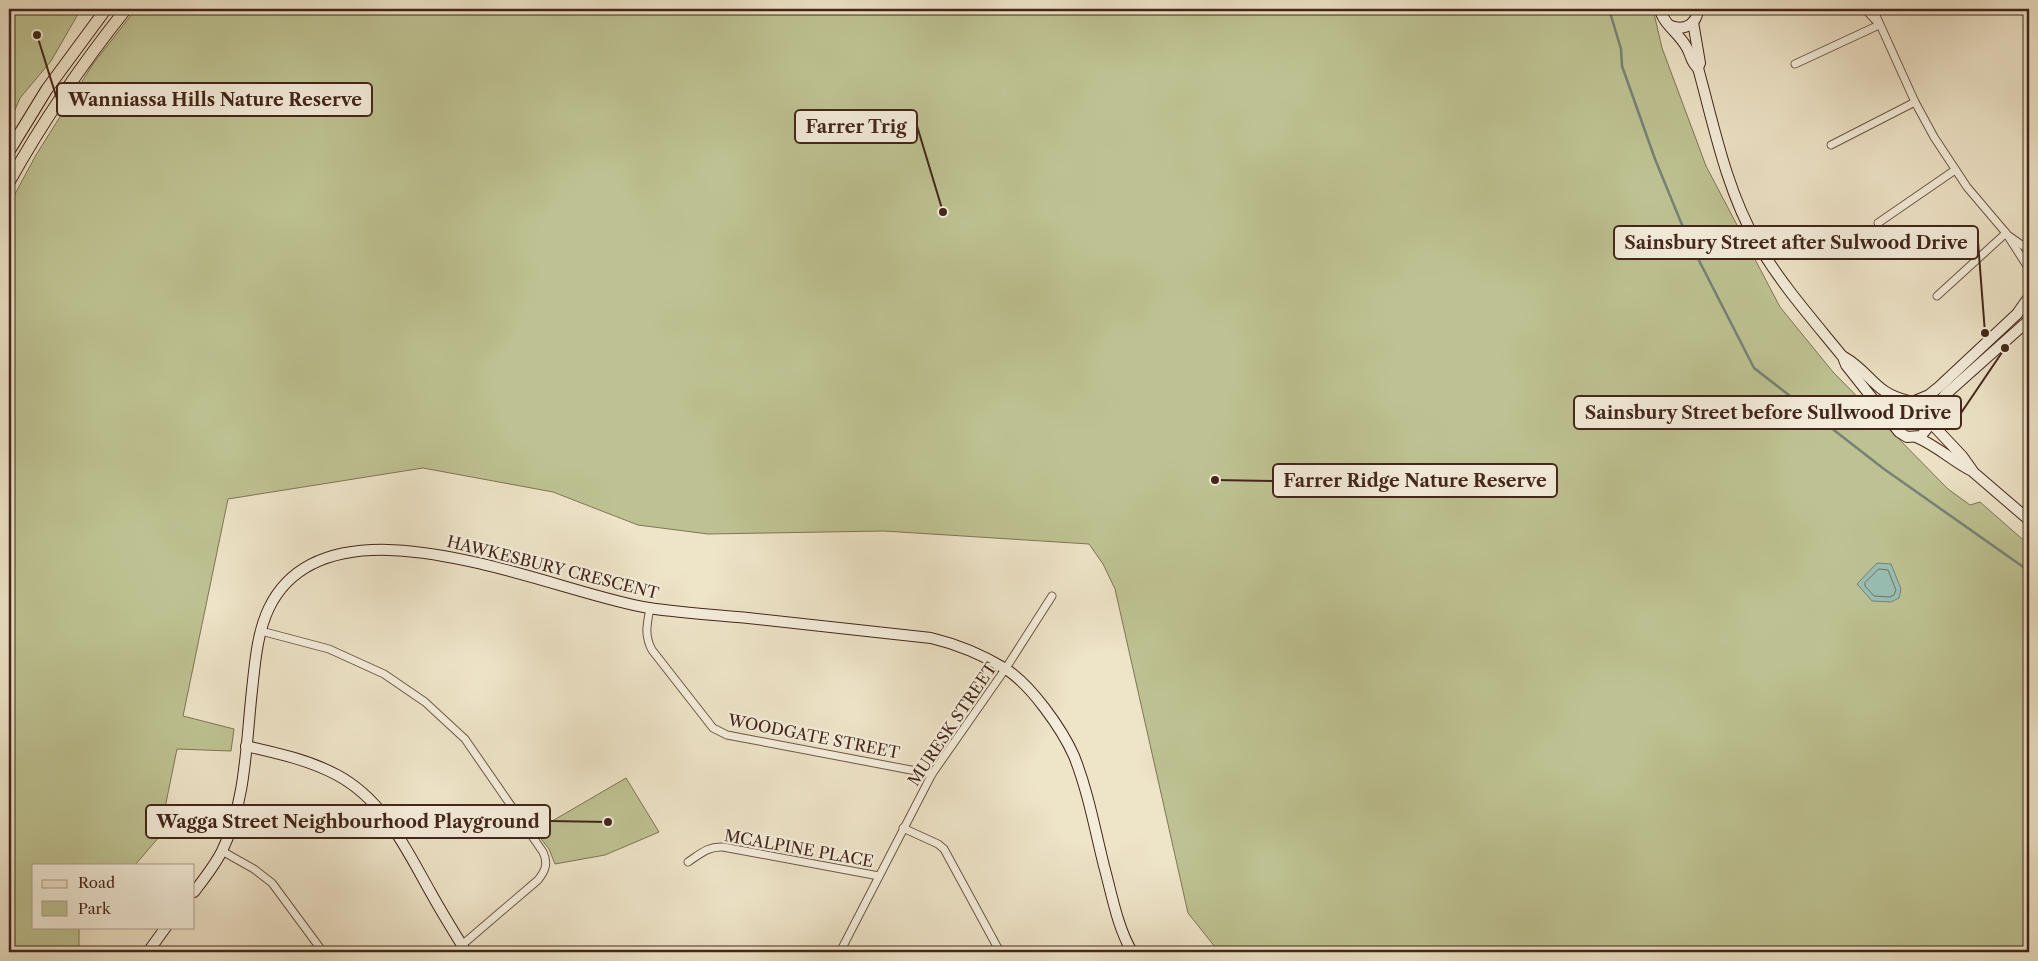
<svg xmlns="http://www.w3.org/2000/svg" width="2038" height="961" viewBox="0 0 2038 961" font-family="'Libre Caslon Text',serif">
  <rect width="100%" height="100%" fill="#eee4c8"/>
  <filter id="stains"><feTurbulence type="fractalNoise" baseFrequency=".004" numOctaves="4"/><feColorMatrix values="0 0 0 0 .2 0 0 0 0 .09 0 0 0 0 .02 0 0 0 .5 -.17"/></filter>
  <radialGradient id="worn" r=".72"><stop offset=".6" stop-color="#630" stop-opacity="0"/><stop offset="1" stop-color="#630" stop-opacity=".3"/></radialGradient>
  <g fill="#bec292" stroke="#807456">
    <polygon points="9,9 81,9 51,61 20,98 9,124"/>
    <polygon points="136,9 1653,9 1662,48 1706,166 1780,307 1833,372 1948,489 1970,505 1980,502 2029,545 2029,952 1219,952 1188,913 1115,589 1103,564 1089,544 884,531 708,534 638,525 553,492 423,468 228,499 183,716 234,729 231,751 177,749 159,837 135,865 34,865 34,927 79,927 79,952 9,952 9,205 36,155 93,64"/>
    <polygon points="626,778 659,832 605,855 555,864 549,849 535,831"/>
  </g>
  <polygon fill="#99bfb4" stroke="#778276" points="1877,563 1891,564 1901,589 1899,598 1891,602 1872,601 1857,584"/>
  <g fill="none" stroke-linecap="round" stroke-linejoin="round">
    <polygon stroke="#6e7267" stroke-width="1" points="1879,569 1888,570 1896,590 1894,595 1890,597 1874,596 1865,586 1865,583"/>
    <polyline stroke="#778276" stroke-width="2.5" points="1609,9 1621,49 1622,66 1655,159 1687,237 1754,368 1884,469 2029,571"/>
    <g stroke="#6e5646" stroke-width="9">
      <g id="street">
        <polyline points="1865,9 1876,21"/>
        <polyline points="1873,9 1915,102 1934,137 1967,187 2006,233 2029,269"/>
        <polyline points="1795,64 1879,25"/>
        <polyline points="1831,145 1915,102"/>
        <polyline points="1878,223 1955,170"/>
        <polyline points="2009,236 2029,250"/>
        <polyline points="1937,296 2006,233"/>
        <path d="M650,608C647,624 644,635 652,650L713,728L727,735L932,774"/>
        <path d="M261,631L329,649L384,674L425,702L465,739L543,852C548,863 546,870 538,880L462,945"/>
        <polyline points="903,828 938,844 944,849 1000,952"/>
        <polyline points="222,851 254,869 272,883 323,952"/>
        <path d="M688,862C700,854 708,846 723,847L879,876"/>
        <polyline points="840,952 932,774 1006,668 1052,596"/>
      </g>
    </g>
    <g stroke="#43261a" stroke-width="12">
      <g id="secondary">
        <path d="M1660,9C1662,23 1680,34 1687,48C1691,55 1691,63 1698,68"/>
        <path d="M1693,22L1700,63L1698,68C1714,126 1726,188 1756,241C1780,283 1813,320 1843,357L1846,365L1899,432L1907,437L1921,436L1929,426V413C1917,392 1888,405 1896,428"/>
        <path d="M1671,26C1685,31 1697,24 1698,9"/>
        <path d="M1844,357C1872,373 1873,393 1909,401"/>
        <polyline points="1912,402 1929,395 1939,387 2017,314 2029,297"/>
        <polyline points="1930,421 1938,403 1946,394 2029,320"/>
        <polyline points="1930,422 1962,456 1972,470"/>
        <path d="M1916,437C1939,447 1952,461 1972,471L2029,520"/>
        <path d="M246,746C277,753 309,760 337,775C384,800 406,849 431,893C442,913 454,932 466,952"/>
        <path d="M194,892C204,879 215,865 222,851C246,802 246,744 252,690C255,663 257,633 269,608C329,485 553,593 649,608C681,613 715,615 748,618C809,625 870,631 931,638C956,644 981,654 1004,668C1030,683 1062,729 1074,756C1088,791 1095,830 1104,866C1112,895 1117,926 1132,952"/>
        <polyline points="148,952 166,927"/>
      </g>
    </g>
    <g stroke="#43261a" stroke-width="13">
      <g id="primary">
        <polyline points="9,151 47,89 106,9"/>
        <path d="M9,182C43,121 82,64 126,9"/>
      </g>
    </g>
    <use href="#street" stroke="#f4eddb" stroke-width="7"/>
    <use href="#secondary" stroke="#f4eddb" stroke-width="10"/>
    <use href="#primary" stroke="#eee4c8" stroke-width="11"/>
  </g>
  <g text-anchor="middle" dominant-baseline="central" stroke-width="4.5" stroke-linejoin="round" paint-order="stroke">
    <g font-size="16" fill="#43261a" stroke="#f4eddb">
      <text transform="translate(553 567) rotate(14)">HAWKESBURY CRESCENT</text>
      <text transform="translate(952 724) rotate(-56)">MURESK STREET</text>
      <text transform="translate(814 736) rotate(11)">WOODGATE STREET</text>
      <text transform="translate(799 848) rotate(10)">MCALPINE PLACE</text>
    </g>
  </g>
  <path fill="none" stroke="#43261a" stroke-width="2" d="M37 35L57 99M943 212L917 126M1985 333L1978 242M2005 348L1961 413M1215 480L1273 481M608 822L550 821"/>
  <g fill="#43261a" stroke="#f4eddb" stroke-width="2">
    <circle cx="37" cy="35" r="5"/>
    <circle cx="943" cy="212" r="5"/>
    <circle cx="1985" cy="333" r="5"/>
    <circle cx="2005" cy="348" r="5"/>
    <circle cx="1215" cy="480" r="5"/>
    <circle cx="608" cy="822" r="5"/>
  </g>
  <g fill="#f4eddb" stroke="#43261a" stroke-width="2">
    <rect x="57" y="83" width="315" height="33" rx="5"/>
    <rect x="795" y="110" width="122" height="33" rx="5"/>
    <rect x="1614" y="226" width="364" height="33" rx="5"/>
    <rect x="1574" y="396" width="387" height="33" rx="5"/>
    <rect x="1273" y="464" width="284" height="33" rx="5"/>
    <rect x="146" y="805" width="404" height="33" rx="5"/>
  </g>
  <g font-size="18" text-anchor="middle" font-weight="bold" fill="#43261a">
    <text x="215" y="106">Wanniassa Hills Nature Reserve</text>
    <text x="856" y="133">Farrer Trig</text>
    <text x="1796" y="249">Sainsbury Street after Sulwood Drive</text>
    <text x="1768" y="419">Sainsbury Street before Sullwood Drive</text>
    <text x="1415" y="487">Farrer Ridge Nature Reserve</text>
    <text x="348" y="828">Wagga Street Neighbourhood Playground</text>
  </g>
  <rect width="2038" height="961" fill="none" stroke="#eee4c8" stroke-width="30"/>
  <rect x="10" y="10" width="2018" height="941" fill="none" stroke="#43261a" stroke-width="2.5"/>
  <rect x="15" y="15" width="2008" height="931" fill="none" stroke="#43261a"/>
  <rect x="32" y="864" width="162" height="65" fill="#f4eddb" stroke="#ad9d8e"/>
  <rect x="42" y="880" width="25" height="8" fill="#eee4c8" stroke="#ad9d8e"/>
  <text x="78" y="888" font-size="15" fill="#43261a">Road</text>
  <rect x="42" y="901" width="25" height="15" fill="#bec292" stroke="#ad9d8e"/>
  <text x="78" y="914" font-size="15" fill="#43261a">Park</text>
  <rect width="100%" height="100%" filter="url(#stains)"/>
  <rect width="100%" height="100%" fill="url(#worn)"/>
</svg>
